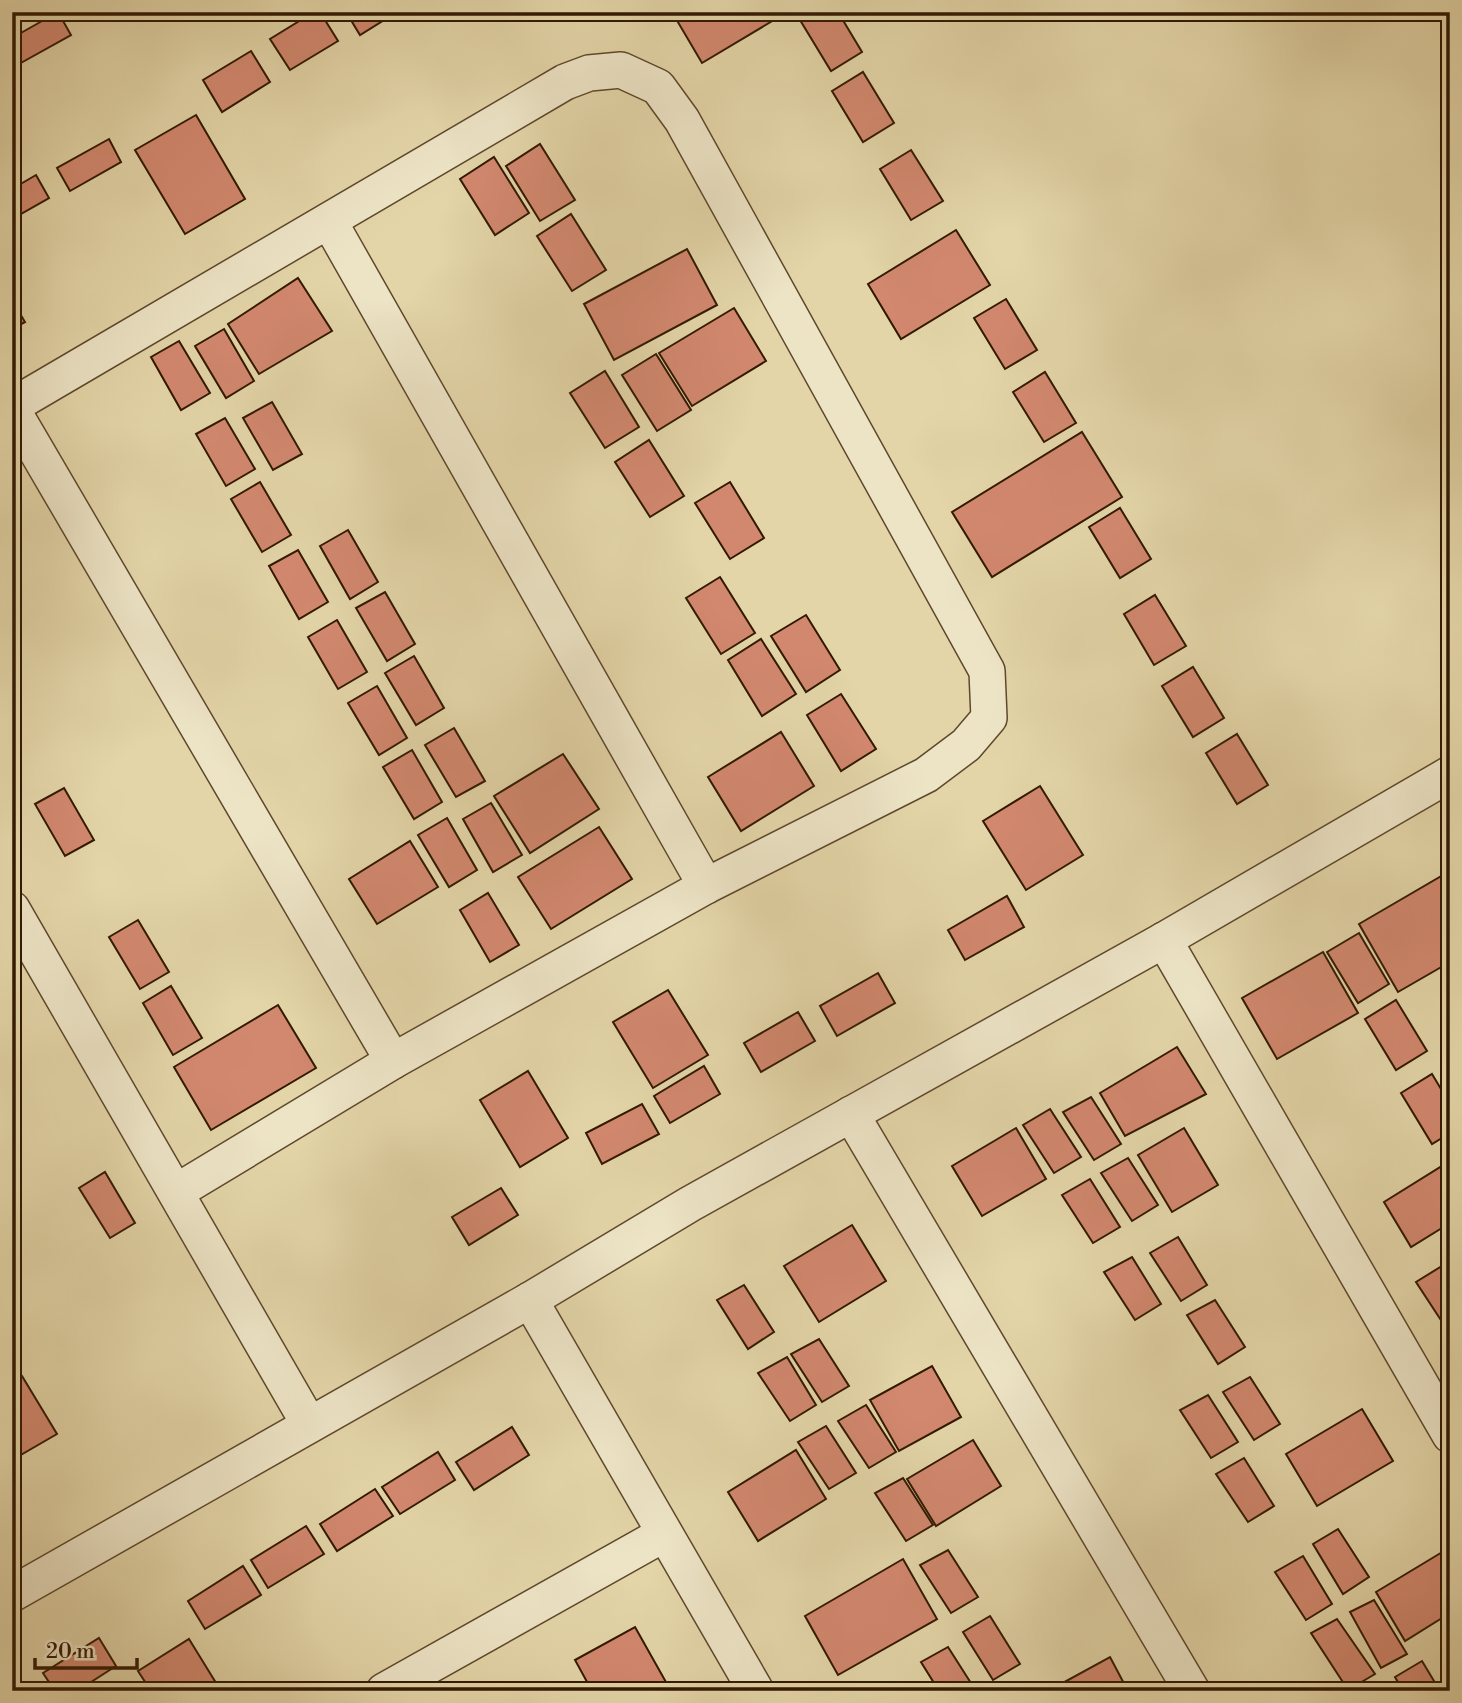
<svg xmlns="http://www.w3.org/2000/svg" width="1462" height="1703" viewBox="0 0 1462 1703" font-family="'Libre Bodoni',serif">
  <rect width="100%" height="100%" fill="#e3d5a8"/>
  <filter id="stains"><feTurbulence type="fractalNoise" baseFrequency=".00286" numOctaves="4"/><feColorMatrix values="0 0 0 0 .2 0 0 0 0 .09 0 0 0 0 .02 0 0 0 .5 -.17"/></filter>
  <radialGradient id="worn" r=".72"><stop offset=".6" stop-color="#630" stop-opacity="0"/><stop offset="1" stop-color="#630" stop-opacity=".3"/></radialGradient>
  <g fill="#d2886f" stroke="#321902" stroke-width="2">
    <polygon points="58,12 71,35 19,64 12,51 12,38"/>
    <polygon points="314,12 320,12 338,41 290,70 270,39"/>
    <polygon points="346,12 397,12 360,35"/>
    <polygon points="672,12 776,12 779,17 702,63"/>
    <polygon points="813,12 838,12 862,52 831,71 800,20"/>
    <polygon points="251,51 270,82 222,112 203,80"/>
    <polygon points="863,72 894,123 863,142 832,91"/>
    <polygon points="196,115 245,199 185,234 135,150"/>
    <polygon points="109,139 121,162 70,191 57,168"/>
    <polygon points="540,144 575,200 540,221 506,166"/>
    <polygon points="911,150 943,201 911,220 880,169"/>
    <polygon points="494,157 529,213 495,235 460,179"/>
    <polygon points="36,175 49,198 12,219 12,189"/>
    <polygon points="571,214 606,270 572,291 537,236"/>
    <polygon points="956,230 990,285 901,339 868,284"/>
    <polygon points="687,249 717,305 614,360 584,304"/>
    <polygon points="298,278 332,331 259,374 228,324"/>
    <polygon points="1006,299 1037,350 1005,369 974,318"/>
    <polygon points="12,300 25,322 12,329"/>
    <polygon points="734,308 766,361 692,406 659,353"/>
    <polygon points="224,329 254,381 226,398 195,346"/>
    <polygon points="179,341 210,393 181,410 151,357"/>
    <polygon points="656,354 691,410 657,431 622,375"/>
    <polygon points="605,371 639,427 605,448 570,393"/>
    <polygon points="1045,372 1076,423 1044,442 1013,392"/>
    <polygon points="272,402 302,454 273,470 243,418"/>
    <polygon points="225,418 255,469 226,486 196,434"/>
    <polygon points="1082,432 1122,497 992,577 952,512"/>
    <polygon points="649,440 684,496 650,517 615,462"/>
    <polygon points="260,482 291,535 262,552 231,499"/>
    <polygon points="730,482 764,538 730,559 695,503"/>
    <polygon points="1120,508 1151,559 1120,578 1089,527"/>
    <polygon points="348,530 378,582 350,599 320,546"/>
    <polygon points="298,550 328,602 299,619 269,566"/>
    <polygon points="720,577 755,633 721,654 686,598"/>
    <polygon points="385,592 415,644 387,661 356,608"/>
    <polygon points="1155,595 1186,646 1154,665 1124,614"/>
    <polygon points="806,615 840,670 806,692 771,636"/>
    <polygon points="337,620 367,672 338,689 308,637"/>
    <polygon points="761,639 796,694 762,716 728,660"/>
    <polygon points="414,656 444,708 416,725 385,673"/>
    <polygon points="1193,667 1224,718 1193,737 1162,686"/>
    <polygon points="377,686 407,738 379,755 348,703"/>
    <polygon points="841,694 876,749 841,771 807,715"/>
    <polygon points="454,728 485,781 456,797 425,745"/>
    <polygon points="781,732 814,786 741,831 708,777"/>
    <polygon points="1237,734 1268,785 1237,804 1206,753"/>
    <polygon points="412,750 442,802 414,819 383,767"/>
    <polygon points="563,754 599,809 530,853 494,796"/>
    <polygon points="1040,786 1083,855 1026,890 983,821"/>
    <polygon points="64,788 94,840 65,856 35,804"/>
    <polygon points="491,803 522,855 493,872 463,819"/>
    <polygon points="447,818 477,870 449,887 418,835"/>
    <polygon points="599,827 632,879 551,929 518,877"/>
    <polygon points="410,841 438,887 377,924 349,879"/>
    <polygon points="1450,871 1450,962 1398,992 1359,924"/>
    <polygon points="488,893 519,945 490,962 460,910"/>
    <polygon points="1007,896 1024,927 965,960 948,930"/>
    <polygon points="138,920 169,972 140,989 109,937"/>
    <polygon points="1359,933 1389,984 1358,1003 1327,952"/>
    <polygon points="1323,952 1358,1013 1277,1059 1242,998"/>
    <polygon points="878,973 895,1003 837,1036 820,1006"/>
    <polygon points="171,986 202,1038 173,1055 143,1003"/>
    <polygon points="668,990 708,1055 653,1088 613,1022"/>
    <polygon points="1396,1000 1427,1051 1396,1070 1365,1019"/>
    <polygon points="278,1005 316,1068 211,1130 174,1067"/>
    <polygon points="798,1012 815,1041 761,1072 744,1043"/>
    <polygon points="1177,1047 1206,1094 1125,1136 1100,1093"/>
    <polygon points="704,1066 720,1094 670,1123 654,1096"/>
    <polygon points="528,1071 568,1138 520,1167 480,1100"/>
    <polygon points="1432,1074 1450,1104 1450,1133 1432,1144 1401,1093"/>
    <polygon points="1091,1097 1121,1144 1094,1160 1063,1112"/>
    <polygon points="642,1104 659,1134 602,1164 586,1133"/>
    <polygon points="1050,1109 1081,1157 1054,1173 1023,1125"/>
    <polygon points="1016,1128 1046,1179 982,1216 952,1166"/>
    <polygon points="1184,1128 1218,1185 1172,1212 1138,1155"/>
    <polygon points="1128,1158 1158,1205 1132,1221 1101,1173"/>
    <polygon points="1442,1166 1450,1179 1450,1223 1411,1247 1384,1202"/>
    <polygon points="105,1172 135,1223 110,1238 79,1188"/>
    <polygon points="1090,1179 1120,1227 1093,1243 1062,1195"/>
    <polygon points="501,1188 518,1215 469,1245 452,1217"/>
    <polygon points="852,1225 886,1281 819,1322 784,1266"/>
    <polygon points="1178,1237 1207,1285 1181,1301 1150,1253"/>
    <polygon points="1132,1257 1161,1304 1135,1320 1104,1272"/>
    <polygon points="1450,1261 1450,1334 1416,1282"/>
    <polygon points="744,1285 774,1332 748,1349 717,1300"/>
    <polygon points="1215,1300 1245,1347 1218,1364 1187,1315"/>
    <polygon points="819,1339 849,1386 822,1402 791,1354"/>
    <polygon points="787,1357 816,1405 790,1421 758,1373"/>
    <polygon points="932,1366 961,1417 899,1451 870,1400"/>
    <polygon points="22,1376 57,1434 12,1460 12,1382"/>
    <polygon points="1250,1377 1280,1424 1254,1440 1223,1392"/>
    <polygon points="1208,1395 1238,1442 1211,1458 1180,1410"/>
    <polygon points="866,1405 896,1452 869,1468 838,1421"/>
    <polygon points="1362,1409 1393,1461 1317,1506 1286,1454"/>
    <polygon points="826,1426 856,1473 829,1489 798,1442"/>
    <polygon points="512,1427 529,1455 474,1490 456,1462"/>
    <polygon points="973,1440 1001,1486 936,1526 907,1479"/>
    <polygon points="796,1450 826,1499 758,1541 728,1492"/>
    <polygon points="438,1452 455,1480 400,1514 382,1487"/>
    <polygon points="1244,1458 1274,1506 1248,1522 1216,1474"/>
    <polygon points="903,1478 933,1525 906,1541 875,1493"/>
    <polygon points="375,1489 393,1516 337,1551 320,1524"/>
    <polygon points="306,1526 324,1554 268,1588 251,1560"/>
    <polygon points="1338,1529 1369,1577 1343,1594 1313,1544"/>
    <polygon points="948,1550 978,1597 951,1613 920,1565"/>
    <polygon points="1444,1551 1450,1560 1450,1613 1405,1641 1376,1592"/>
    <polygon points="1303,1556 1332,1604 1306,1620 1275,1572"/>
    <polygon points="903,1559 937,1619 838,1675 805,1616"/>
    <polygon points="243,1566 261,1595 205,1629 188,1601"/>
    <polygon points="1374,1600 1407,1654 1381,1668 1350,1612"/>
    <polygon points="990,1616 1020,1664 993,1680 963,1632"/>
    <polygon points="1337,1619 1375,1674 1348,1690 1311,1633"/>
    <polygon points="635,1627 671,1691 592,1691 575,1660"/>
    <polygon points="99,1638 116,1666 77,1691 55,1691 43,1673"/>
    <polygon points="189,1639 221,1691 151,1691 138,1671"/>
    <polygon points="948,1647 976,1691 939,1691 921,1662"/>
    <polygon points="1110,1657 1128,1691 1048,1691"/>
    <polygon points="1422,1661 1440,1691 1403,1691 1395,1677"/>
  </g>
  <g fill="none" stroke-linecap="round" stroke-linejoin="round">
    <g stroke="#5e482c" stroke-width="38">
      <g id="street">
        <polyline points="329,221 706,886"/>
        <polyline points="12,406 565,82 589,73 621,70 658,87 682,120 987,671 989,718 966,745 926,775 706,886 393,1061 176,1192"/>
        <polyline points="12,409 393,1061"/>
        <polyline points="12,909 309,1424"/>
        <polyline points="1164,940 1450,1435"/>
        <polyline points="851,1114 1192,1691"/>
        <polyline points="530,1300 756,1691"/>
        <polyline points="12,1594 530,1300 690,1204 1164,940 1450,774"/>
        <polyline points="384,1691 664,1534"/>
      </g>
    </g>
    <use href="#street" stroke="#ede4c6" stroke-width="35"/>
  </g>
  <rect width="1462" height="1703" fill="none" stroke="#e3d5a8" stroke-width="42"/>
  <rect x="14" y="14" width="1434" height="1675" fill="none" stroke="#321902" stroke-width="3.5"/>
  <rect x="21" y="21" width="1420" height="1661" fill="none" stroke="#321902" stroke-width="2"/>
  <path d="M35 1658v10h102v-10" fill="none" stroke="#321902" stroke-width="3.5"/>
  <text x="46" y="1658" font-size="21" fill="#321902" stroke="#ede4c6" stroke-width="5" paint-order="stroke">20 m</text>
  <rect width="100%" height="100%" filter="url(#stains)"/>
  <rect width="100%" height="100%" fill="url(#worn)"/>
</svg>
